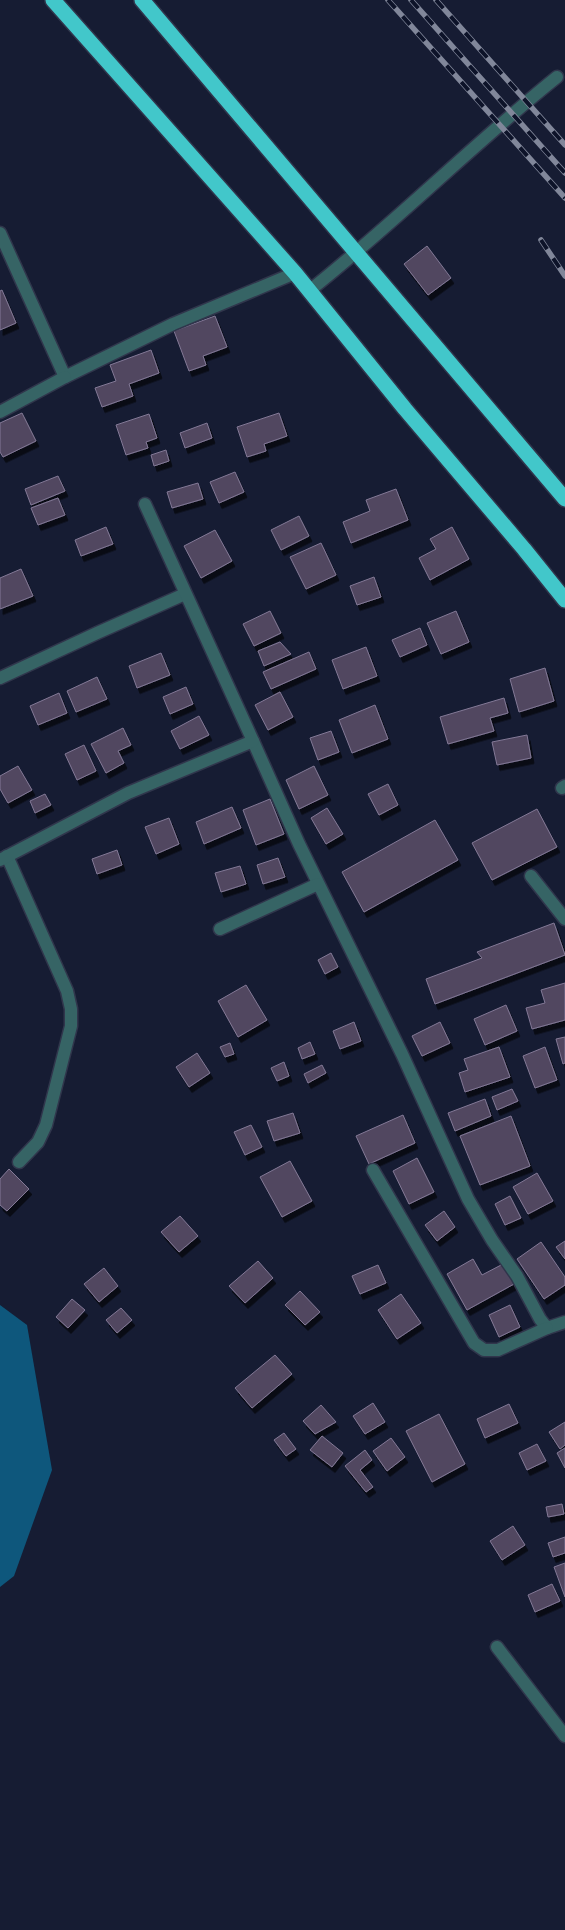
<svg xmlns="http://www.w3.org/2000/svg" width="565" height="1930" viewBox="0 0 565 1930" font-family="'Source Sans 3',sans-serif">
  <defs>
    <filter id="shadow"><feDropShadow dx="3" dy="5.5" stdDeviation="0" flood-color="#0009"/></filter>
  </defs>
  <rect width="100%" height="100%" fill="#161c33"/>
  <polygon fill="#0e577c" points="0,1305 27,1325 52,1470 14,1576 0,1587"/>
  <g fill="#514761" stroke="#837996" filter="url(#shadow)">
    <polygon points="427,246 451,278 428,295 404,264"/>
    <polygon points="2,290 16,323 0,330 0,291"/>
    <polygon points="215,316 227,347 203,356 206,365 189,371 174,331"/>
    <polygon points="151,350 159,373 129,384 133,396 102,407 95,388 116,381 110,365"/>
    <polygon points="22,413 36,441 3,457 0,452 0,423"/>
    <polygon points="279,413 287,436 264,444 266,451 247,457 237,427"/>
    <polygon points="149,414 157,438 146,442 148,448 126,455 116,425"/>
    <polygon points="207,423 212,438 185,448 180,433"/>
    <polygon points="166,450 169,461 154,466 151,455"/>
    <polygon points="235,472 244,492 219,503 210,482"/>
    <polygon points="58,476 65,491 31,505 25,489"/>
    <polygon points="198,483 203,499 172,508 167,492"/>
    <polygon points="396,489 408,520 351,543 343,522 370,511 366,500"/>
    <polygon points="58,498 65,515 38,525 31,508"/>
    <polygon points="299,516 309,536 281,550 271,530"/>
    <polygon points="106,527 113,544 81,556 75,540"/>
    <polygon points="452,527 469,559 430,580 419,558 436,549 430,539"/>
    <polygon points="215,530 232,561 201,578 184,546"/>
    <polygon points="321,543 336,575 306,589 290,557"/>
    <polygon points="21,569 33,596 0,609 0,578"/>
    <polygon points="374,577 381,597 357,605 350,586"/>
    <polygon points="270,611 281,633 254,646 243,624"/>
    <polygon points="456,611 469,642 441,654 427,623"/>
    <polygon points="420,628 427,645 400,657 392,640"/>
    <polygon points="280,642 291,654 264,666 258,651"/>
    <polygon points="366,647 377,676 343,689 332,660"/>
    <polygon points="309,652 316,669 271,689 263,672"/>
    <polygon points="161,653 170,675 137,688 129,666"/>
    <polygon points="545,668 554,701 519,712 510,679"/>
    <polygon points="97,677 107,699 76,712 67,691"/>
    <polygon points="186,687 193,704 170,714 163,697"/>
    <polygon points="280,692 293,717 268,730 255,705"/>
    <polygon points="59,693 67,713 38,725 30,706"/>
    <polygon points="504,698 508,713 490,718 494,731 448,744 440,717"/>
    <polygon points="375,705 388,739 352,753 339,720"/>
    <polygon points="199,716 209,735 180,749 171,731"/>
    <polygon points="123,728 131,745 118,751 124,763 106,773 91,744"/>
    <polygon points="331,731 339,752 318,760 310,738"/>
    <polygon points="527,735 531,758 497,765 492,742"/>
    <polygon points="84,745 96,771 77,780 65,754"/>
    <polygon points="18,766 32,790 8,803 0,789 0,776"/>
    <polygon points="314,766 328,795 299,809 286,780"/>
    <polygon points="388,784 398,805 379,815 368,794"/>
    <polygon points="45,794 51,805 35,813 30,801"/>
    <polygon points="270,799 284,834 256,845 243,810"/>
    <polygon points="232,807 241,828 204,844 196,822"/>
    <polygon points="327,808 343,834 326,844 311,818"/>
    <polygon points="537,809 557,847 492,880 472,843"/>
    <polygon points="169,818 179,844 156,854 145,827"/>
    <polygon points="435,820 458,860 364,912 342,872"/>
    <polygon points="117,850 122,865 97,874 92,859"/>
    <polygon points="278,858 285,877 263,884 257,865"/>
    <polygon points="240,866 246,884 221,892 215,873"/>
    <polygon points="554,923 565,955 435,1004 426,979 482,958 477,952"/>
    <polygon points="331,953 338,967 325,974 318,960"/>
    <polygon points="565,983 565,1020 532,1029 526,1008 545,1003 541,990"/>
    <polygon points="246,985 267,1020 238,1037 218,1001"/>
    <polygon points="506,1005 517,1031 485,1045 474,1019"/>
    <polygon points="354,1022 361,1041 340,1049 333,1031"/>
    <polygon points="440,1022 450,1043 422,1056 412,1036"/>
    <polygon points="565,1037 565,1063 563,1064 556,1039"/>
    <polygon points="310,1042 315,1054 302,1059 298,1048"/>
    <polygon points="230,1043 234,1054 225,1057 220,1047"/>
    <polygon points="499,1047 510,1077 465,1092 459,1073 468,1070 464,1059"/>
    <polygon points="545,1047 557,1080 535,1088 523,1056"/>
    <polygon points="197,1053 210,1073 189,1087 176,1067"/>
    <polygon points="284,1062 289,1076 277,1081 271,1068"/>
    <polygon points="322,1065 326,1073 308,1083 304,1074"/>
    <polygon points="512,1089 518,1101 497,1110 492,1097"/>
    <polygon points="485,1099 491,1116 455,1131 448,1113"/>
    <polygon points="293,1113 300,1133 274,1141 267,1121"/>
    <polygon points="403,1115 415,1143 369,1164 356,1136"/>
    <polygon points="511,1116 530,1166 480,1185 460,1136"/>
    <polygon points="251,1125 262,1147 245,1155 234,1132"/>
    <polygon points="417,1158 434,1192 409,1204 393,1171"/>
    <polygon points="290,1161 312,1201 282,1217 260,1177"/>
    <polygon points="9,1169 29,1189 7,1211 0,1205 0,1179"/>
    <polygon points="537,1173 553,1201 528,1214 513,1187"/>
    <polygon points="510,1196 521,1218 505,1225 495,1204"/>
    <polygon points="444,1211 455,1227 437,1241 425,1225"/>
    <polygon points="180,1216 198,1236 179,1252 161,1232"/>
    <polygon points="565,1241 565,1259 556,1247"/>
    <polygon points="541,1242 565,1277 565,1285 544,1299 517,1259"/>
    <polygon points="473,1259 482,1275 503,1264 514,1284 467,1310 447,1274"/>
    <polygon points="258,1261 273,1278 245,1303 229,1286"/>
    <polygon points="378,1265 386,1283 360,1294 352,1276"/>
    <polygon points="104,1268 118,1286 99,1302 84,1284"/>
    <polygon points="300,1291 320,1312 305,1325 285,1305"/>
    <polygon points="401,1294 421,1323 397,1339 378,1310"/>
    <polygon points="72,1299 85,1310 68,1328 56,1317"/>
    <polygon points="510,1305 520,1327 499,1337 489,1315"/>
    <polygon points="121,1308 132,1320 117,1333 106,1320"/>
    <polygon points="275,1355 292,1374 252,1408 235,1388"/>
    <polygon points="373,1403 385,1422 365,1434 353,1416"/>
    <polygon points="509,1404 518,1423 485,1438 477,1419"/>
    <polygon points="321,1405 336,1422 315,1434 303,1421"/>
    <polygon points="439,1414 465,1464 432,1482 406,1431"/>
    <polygon points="565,1422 565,1445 560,1449 549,1432"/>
    <polygon points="284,1433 296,1449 286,1456 274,1440"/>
    <polygon points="322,1436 343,1453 332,1467 310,1450"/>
    <polygon points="391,1438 405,1457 387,1471 373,1451"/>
    <polygon points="537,1444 546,1461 527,1470 519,1453"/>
    <polygon points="565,1448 565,1468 557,1453"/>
    <polygon points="365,1450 372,1460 360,1470 373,1487 366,1492 345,1466"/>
    <polygon points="562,1504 564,1514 548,1517 546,1507"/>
    <polygon points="513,1526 525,1545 502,1560 490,1541"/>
    <polygon points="565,1537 565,1553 553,1557 548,1543"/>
    <polygon points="565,1563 565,1597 554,1567"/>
    <polygon points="552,1584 560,1601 535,1612 528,1595"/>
  </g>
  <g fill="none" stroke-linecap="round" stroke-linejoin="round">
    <g stroke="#30364c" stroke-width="15">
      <g id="minor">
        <polyline points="0,233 65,377 173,324 295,273"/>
        <path d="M309,291C395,223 472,145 557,77"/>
        <polyline points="0,412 65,377"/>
        <polyline points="0,678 97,633 185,594"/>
        <polyline points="253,741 299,844 402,1054 468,1199 492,1240 517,1276 540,1319 547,1328 565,1322"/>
        <polyline points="562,788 565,786"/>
        <polyline points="7,856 67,991 71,1009 71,1026 46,1125 38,1142 19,1162"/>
        <polyline points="0,860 128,793 253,741 145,504"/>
        <polyline points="531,876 565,919"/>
        <polyline points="220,929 318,884"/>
        <polyline points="373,1170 474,1343 484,1350 498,1350 547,1328"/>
        <polyline points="497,1647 565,1736"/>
      </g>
    </g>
    <g stroke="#30364c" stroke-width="18">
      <g id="highway">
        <polyline points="53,0 295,273 405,409 524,549 565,600"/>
        <polyline points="142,0 565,499"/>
      </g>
    </g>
    <use href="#minor" stroke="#366465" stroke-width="12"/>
    <use href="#highway" stroke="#42c7ca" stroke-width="15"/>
    <g stroke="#81879a" stroke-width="5.5">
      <g id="rail">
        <polyline points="388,0 565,198"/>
        <polyline points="411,0 565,173"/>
        <polyline points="436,0 565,145"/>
        <polyline points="541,240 565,276"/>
      </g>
    </g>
    <use href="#rail" stroke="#0d1329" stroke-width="4" stroke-dasharray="11" stroke-linecap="butt"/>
  </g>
</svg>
